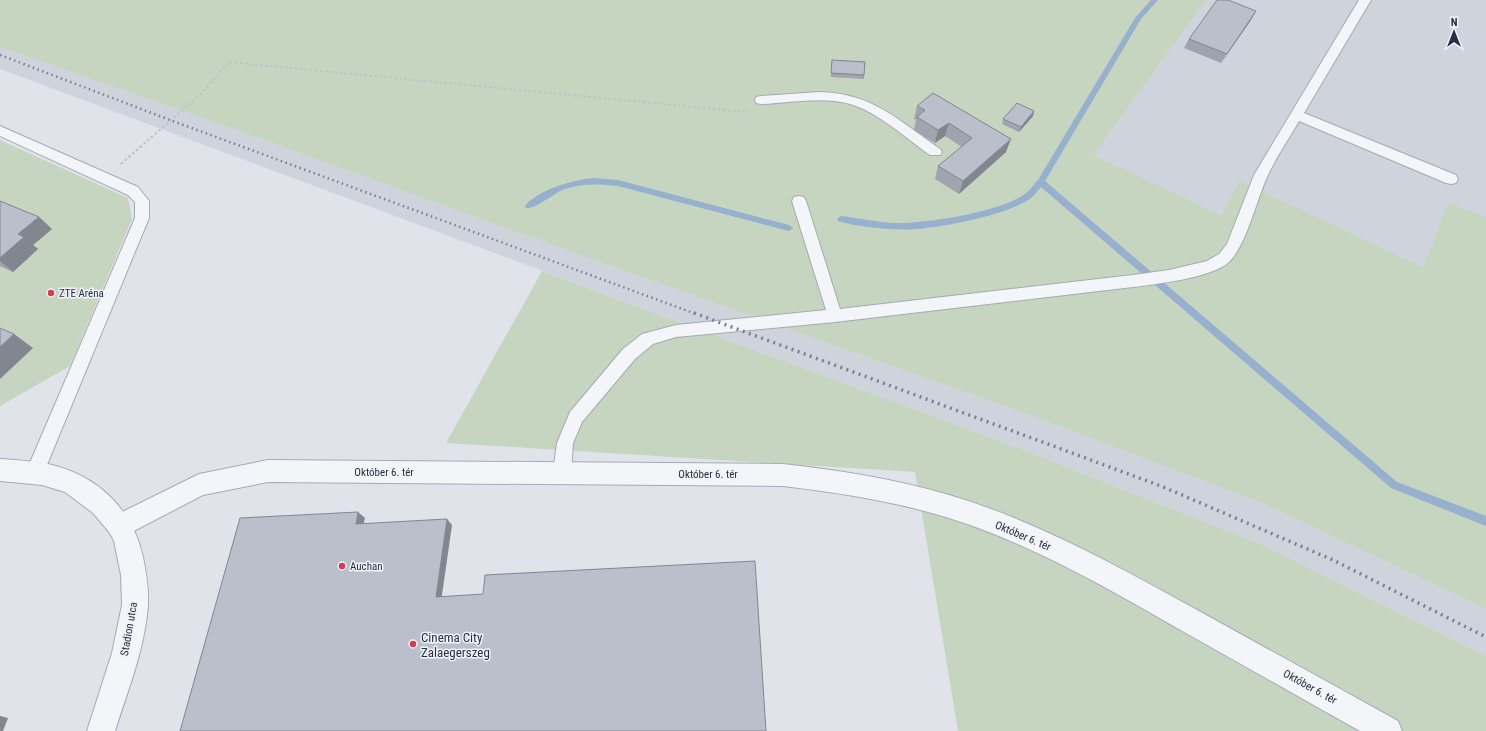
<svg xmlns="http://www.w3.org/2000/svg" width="1486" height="731" viewBox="0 0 1486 731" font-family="'Roboto Condensed',sans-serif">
  <rect width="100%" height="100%" fill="#e0e4ea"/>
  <g fill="#ced3dc">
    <polygon points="1206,0 1486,0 1486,217 1448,202 1423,267 1239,180 1221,215 1094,155"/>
    <polygon points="0,47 225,126 566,250 1032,416 1262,503 1486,609 1486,656 1262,545 1024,450 0,69"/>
  </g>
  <g fill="#c5d5c0">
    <polygon points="0,0 1206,0 1094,155 1221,215 1239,180 1423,267 1448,202 1486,217 1486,609 1262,503 1032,416 566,250 225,126 0,47"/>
    <polygon points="0,140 128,198 132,219 70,366 0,406"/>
    <polygon points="542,271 1024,450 1262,545 1486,656 1486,731 958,731 915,472 446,443"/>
  </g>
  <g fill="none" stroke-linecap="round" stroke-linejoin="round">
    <g fill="#97b0ce" fill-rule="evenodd">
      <path d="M1151,0H1158L1141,19L1045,181L1397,482L1486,516V526L1391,488L1041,187C1038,190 1035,195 1031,198C1011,214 943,227 917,229C897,231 857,227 838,221L837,219L841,216C858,218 876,222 893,223C923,224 1003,212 1026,193C1030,190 1034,184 1038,180L1135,18Z"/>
      <path d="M593,178L618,180L789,225L793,228L789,231L618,186C599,184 580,183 562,190C554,194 533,210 526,208L525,206C537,190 573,180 593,178Z"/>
    </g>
    <g stroke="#a5aab5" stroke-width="2">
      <g id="service">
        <path d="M1359,0H1371L1304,113L1456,175L1458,179L1456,183L1451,184L1446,183L1299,121C1289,139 1276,157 1267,177C1257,199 1246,246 1229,262C1211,278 1157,284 1133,287L835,322L676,337L653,344L635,359L582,422L573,443L571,473L568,479L562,481L556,479L553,473L557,443L570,412L623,349L642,334L676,325L826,310L792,201L794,197L799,196L804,197L806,201L840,309L1133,275L1169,270L1207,261L1219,254L1227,244L1254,175Z"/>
        <path d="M819,92C872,93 898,120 940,149L942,152L940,155H930C907,139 878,112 850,104C822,96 790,103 761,104L756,103L755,100L756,97L761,96Z"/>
        <polygon points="0,126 138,187 149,201 149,218 44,472 41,478 35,480 29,478 26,472 135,218 135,202 128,195 0,136"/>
      </g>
    </g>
    <g stroke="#a5aab5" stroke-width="2">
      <path id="minor" d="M268,460L783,464C839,470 895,479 949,495C1037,521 1117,566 1197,610C1264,647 1331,684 1398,721L1402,731H1360C1299,697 1238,662 1177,628C1114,592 1050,555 981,529C918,505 850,494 783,486L268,482L203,495L128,534L119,538L110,534L107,526L110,518L199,474Z"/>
    </g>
    <g stroke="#a5aab5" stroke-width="2">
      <path id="tertiary" d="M0,459C16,460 32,461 48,464C97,475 132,508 143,557C146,572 149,589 148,605C145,648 128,690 115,731H87L112,653L122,605L121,575L114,541L110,533L93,513L65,492L42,485L0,481Z"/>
    </g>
    <polyline stroke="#bec2c9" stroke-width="2" stroke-dasharray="2.5 2.5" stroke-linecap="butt" points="121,164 202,93 229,62 747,112"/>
    <use href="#service" fill="#f3f5f8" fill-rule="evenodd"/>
    <use href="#minor" fill="#f3f5f8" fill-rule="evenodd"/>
    <use href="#tertiary" fill="#f3f5f8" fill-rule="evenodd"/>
    <polyline stroke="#788295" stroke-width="2.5" stroke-dasharray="1.5 3.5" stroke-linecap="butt" points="0,55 170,120 696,314"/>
    <polyline stroke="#788295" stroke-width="3.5" stroke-dasharray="2 4.5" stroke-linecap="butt" points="694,313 1161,486 1333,560 1486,637"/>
  </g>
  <g fill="#9fa4af">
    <polygon points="1251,20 1221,63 1184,48 1189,39"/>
    <polygon points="832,60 864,75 864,79 831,77"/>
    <polygon points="917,106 1006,152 959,194 935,179 938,166 962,147 945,136 935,143 914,130 916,120 914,119"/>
    <polygon points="1034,111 1033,116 1019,132 1002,124 1003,119"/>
    <polygon points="0,201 39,217 52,229 33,245 38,249 13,272 0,266"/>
  </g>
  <g fill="#82868e">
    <polygon points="1256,11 1251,20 1221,63 1227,54"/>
    <polygon points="1034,111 1033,116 1019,132 1021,127"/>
    <polygon points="949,123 945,136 935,143 938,130"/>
    <polygon points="1011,139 1006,152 959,194 963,181"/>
    <polygon points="39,217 52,229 33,245 38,249 13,272 0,261 0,258 18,234"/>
    <polygon points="14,334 33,348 0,379 0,347"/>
    <polygon points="358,512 365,518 362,530 356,524"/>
    <polygon points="447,519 452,525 441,602 436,597"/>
    <polygon points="0,716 8,718 3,731 0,731"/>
  </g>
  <g fill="#b9bfcb" stroke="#82868e">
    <polygon points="1217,0 1228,0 1256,11 1227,54 1189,39"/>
    <polygon points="832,60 865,62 864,75 831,73"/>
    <polygon points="933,93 1011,139 963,181 938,166 972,138 949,123 938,130 917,117 925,110 917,106"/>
    <polygon points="1017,103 1034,111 1021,127 1003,119"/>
    <polygon points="0,201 39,217 18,234 24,237 0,258"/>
    <polygon points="0,328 14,334 0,347"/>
    <polygon points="358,512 356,524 447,519 436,597 483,594 485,575 755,561 766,731 180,731 240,518"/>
  </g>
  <g fill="#db394e" stroke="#f0f3f7" stroke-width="1.5">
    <circle cx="51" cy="293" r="4"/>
    <circle cx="342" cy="566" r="4"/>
    <circle cx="413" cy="644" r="4"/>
  </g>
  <g text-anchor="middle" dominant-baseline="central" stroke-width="3" stroke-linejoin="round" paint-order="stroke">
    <g font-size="11" fill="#273043" stroke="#f0f3f7" text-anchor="start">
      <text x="59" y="293">ZTE Aréna</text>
      <text x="350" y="566">Auchan</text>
    </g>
    <g font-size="11" fill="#273043" stroke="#f0f3f7">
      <text x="384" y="472">Október 6. tér</text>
      <text x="708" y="474">Október 6. tér</text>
      <text transform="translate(1023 536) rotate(23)">Október 6. tér</text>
      <text transform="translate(129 629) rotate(-80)">Stadion utca</text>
      <text transform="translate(1310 687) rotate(29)">Október 6. tér</text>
    </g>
    <g font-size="13" fill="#273043" stroke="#f0f3f7" text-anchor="start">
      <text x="421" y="637">Cinema City<tspan x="421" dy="15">Zalaegerszeg</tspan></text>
    </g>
  </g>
  <g transform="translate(1454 32)" stroke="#f0f3f7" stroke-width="3" paint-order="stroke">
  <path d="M0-3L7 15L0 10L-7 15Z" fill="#273043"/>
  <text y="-6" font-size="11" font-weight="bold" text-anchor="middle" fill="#273043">N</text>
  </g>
</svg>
